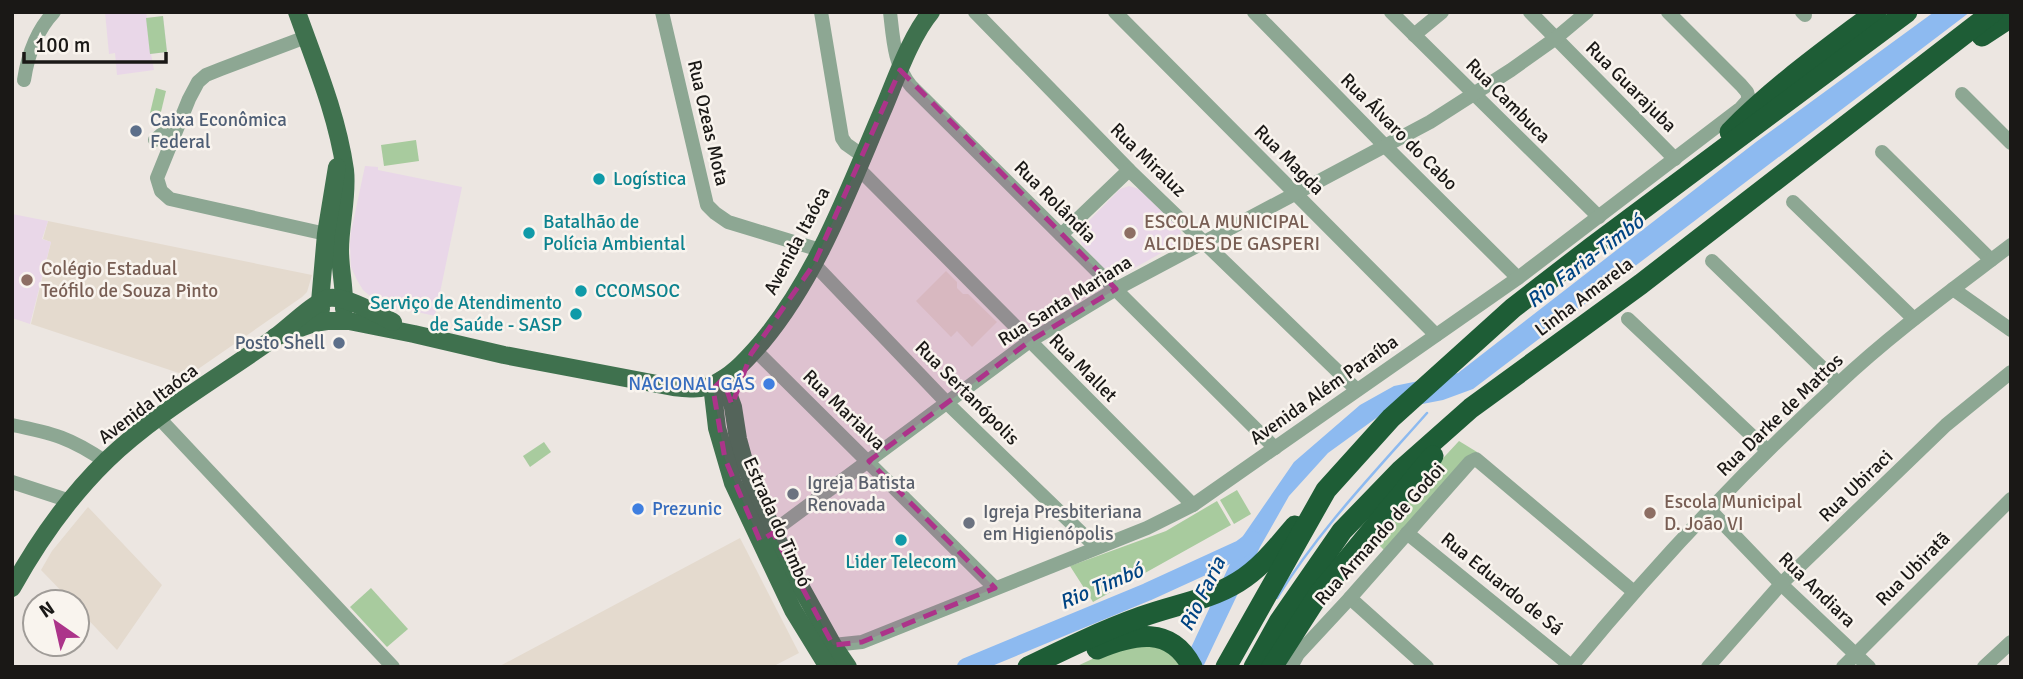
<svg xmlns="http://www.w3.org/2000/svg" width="2023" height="679" viewBox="0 0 2023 679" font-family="Signika,sans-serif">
  <rect width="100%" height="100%" fill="#ece6e1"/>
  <g fill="#e4dace">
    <polygon points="48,221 312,275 307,292 302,297 188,376 31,324 51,242 43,239"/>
    <polygon points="946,271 957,282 957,288 963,294 968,294 997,322 972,347 957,331 951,337 916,301"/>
    <polygon points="88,507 162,585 117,650 77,608 77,602 72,602 41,570 52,551"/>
    <polygon points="740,538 799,653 772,667 498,667"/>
  </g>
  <g fill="#e9d7e8">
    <polygon points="105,12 146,12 147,18 163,16 167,52 151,54 154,70 117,75 115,53 109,54"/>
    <polygon points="365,166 378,167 378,170 462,187 438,302 434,319 435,316 395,307 375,300 363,290 357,280 351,267 350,245 351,232"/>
    <polygon points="1129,186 1139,189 1180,229 1182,238 1177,244 1124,274 1115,274 1106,271 1082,245 1079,237 1081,229 1120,189"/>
    <polygon points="12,214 48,221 42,239 51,242 30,324 12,318"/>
  </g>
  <g fill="#a8cb9e">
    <polygon points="163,16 167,52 150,54 146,18"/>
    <polygon points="156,88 166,91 160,116 150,113"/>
    <polygon points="416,140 419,161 384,166 381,145"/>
    <polygon points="1459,441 1477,452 1386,552 1373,539 1381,525"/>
    <polygon points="544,442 551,452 530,467 523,456"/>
    <polygon points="1237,490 1251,514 1234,524 1220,500"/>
    <polygon points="1217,501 1231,525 1093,602 1070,566 1166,531"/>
    <polygon points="371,588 408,629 387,647 350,607"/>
    <polygon points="1127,643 1162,644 1185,667 1075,667"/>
  </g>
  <polygon fill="#8dbaf0" points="1934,12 1970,12 1473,389 1443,400 1386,411 1328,453 1289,496 1260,547 1203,667 1182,667 1243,536 1294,462 1360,405 1394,386 1458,373 1756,142"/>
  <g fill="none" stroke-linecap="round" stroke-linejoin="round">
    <path stroke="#8dbaf0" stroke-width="2.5" d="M1277,598C1319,530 1374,473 1427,413"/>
    <polyline stroke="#8dbaf0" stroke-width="18" points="966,667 1147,592 1241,549 1253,540"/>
    <g stroke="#8da793" stroke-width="14">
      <polyline points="662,12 707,205 715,213 728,222 820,250"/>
      <polyline points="821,12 842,138 846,144 863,156"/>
      <path d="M890,12C893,37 894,66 911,86L1275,448"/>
      <polyline points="975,12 1129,170 1357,390"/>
      <polyline points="1115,12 1436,335"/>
      <polyline points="1254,12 1385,146 1518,278"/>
      <polyline points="1391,12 1599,217"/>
      <polyline points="1530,12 1675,159"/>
      <polyline points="1802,12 1805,15"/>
      <polyline points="1414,35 1442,12"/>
      <polyline points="306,37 221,69 206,75 198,82 189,99 157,178 161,191 170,199 326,234"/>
      <path d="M24,80C28,54 36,31 54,12"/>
      <polyline points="1962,94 2011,143"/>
      <polyline points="155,140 178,120"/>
      <polyline points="1882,152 1991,260"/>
      <polyline points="858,168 1193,505"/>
      <polyline points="1793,202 1914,319"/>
      <polyline points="1061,235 1129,170"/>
      <polyline points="1712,261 1838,383"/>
      <polyline points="814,264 947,403 1096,547"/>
      <polyline points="1953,289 2011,330"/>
      <polyline points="1628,319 1767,450"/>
      <polyline points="755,350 995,588"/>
      <polyline points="159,418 393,667"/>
      <path d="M12,425C53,433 71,438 106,462"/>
      <polyline points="12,482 70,501"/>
      <polyline points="1710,510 1781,584 1869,667"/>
      <polyline points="1407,533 1571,666"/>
      <polyline points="767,536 1030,341 1116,289 1430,122 1511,70 1556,38 1587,12"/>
      <polyline points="1350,598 1427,667"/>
      <polyline points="833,645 862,642 1147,528 1193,505 1518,278 1741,108 1749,99 1747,92 1741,85 1668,12"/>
      <polyline points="1291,667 1298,654 1350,598 1470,462 1476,459 1634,592"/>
      <path d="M1571,667C1653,567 1742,472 1837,385C1891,334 1952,290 2011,245"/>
      <polyline points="1708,667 1781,584 1946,425 2011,372"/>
      <polyline points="1843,667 2011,499"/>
      <polyline points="1984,667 2011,642"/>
    </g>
    <g stroke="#3f714e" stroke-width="18">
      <path d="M297,12C316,65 337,115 345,170C348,196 340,224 340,250C340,270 345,289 344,309"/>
      <polyline points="321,309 320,302 326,234 337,167"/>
      <path d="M275,337L314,323L327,321H349L414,334L504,355L673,387C685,388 697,390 709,386C731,378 747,359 762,342C817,276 848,191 882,112C895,82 910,37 931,12"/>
      <polyline points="723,379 733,407 738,439 744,461 754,489 793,573 833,645 848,667"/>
      <polyline points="712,385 717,428 733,483 793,610 828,667"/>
      <path d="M12,588C38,541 68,498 107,460C156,413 218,378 274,338C287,329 315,301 329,298C345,295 379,315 393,322"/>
    </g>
    <g stroke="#1e5d36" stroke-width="21">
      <polyline points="1982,36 2011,17"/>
      <path d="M1730,132C1774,87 1826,50 1876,12"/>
      <path d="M1097,649C1133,634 1171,625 1192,667"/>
      <path d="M1028,667C1065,649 1102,631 1141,617C1173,605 1209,600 1238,582C1261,568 1278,546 1295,526"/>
      <polyline points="1226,667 1326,490 1391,418 1513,308 1592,247 1907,12"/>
      <polyline points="1254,667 1279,622 1342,531 1401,470 1471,408 1641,284 1993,12"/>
      <polyline points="1272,667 1319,594 1433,456"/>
    </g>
  </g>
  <path fill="#ac348a" fill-opacity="0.2" stroke="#ac348a" stroke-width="5" stroke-dasharray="14 9" stroke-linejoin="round" d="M900,70L1116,289L1030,341L869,461L995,588L862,642L833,645L773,533L760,541L725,459L713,389L723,379L732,405L751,354L814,264Z"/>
  <g fill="#5c6f8a" stroke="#f9f4ee" stroke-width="2.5">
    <circle cx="136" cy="131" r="7"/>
    <circle cx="339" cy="343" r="7"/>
  </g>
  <g fill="#0f9aa8" stroke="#f9f4ee" stroke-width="2.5">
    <circle cx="599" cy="179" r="7"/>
    <circle cx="529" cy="233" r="7"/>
    <circle cx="581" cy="291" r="7"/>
    <circle cx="576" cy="314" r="7"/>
    <circle cx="901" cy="540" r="7"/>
  </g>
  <g fill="#8d6e63" stroke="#f9f4ee" stroke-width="2.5">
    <circle cx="1130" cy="233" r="7"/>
    <circle cx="27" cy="280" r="7"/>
    <circle cx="1650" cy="513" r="7"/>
  </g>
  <g fill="#3f7fe0" stroke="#f9f4ee" stroke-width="2.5">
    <circle cx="769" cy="384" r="7"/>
    <circle cx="638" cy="509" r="7"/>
  </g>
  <g fill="#6b7280" stroke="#f9f4ee" stroke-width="2.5">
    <circle cx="793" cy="494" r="7"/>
    <circle cx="969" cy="523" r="7"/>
  </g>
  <g text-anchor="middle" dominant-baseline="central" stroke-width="5" stroke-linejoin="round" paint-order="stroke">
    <g font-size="19" fill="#1a1816" stroke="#f9f4ee">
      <text transform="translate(1631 87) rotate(45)">Rua Guarajuba</text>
      <text transform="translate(1508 101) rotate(45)">Rua Cambuca</text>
      <text transform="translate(708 123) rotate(77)">Rua Ozeas Mota</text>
      <text transform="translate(1399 132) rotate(45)">Rua Álvaro do Cabo</text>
      <text transform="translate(1148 160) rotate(44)">Rua Miraluz</text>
      <text transform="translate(1289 160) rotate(45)">Rua Magda</text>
      <text transform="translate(1055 202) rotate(45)">Rua Rolândia</text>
      <text transform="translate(797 241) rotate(-62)">Avenida Itaóca</text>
      <text transform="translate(1584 297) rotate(-37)">Linha Amarela</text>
      <text transform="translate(1065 301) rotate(-32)">Rua Santa Mariana</text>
      <text transform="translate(1083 368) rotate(45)">Rua Mallet</text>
      <text transform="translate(1324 390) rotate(-35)">Avenida Além Paraíba</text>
      <text transform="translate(967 393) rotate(45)">Rua Sertanópolis</text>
      <text transform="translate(148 404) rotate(-37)">Avenida Itaóca</text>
      <text transform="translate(844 410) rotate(44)">Rua Marialva</text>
      <text transform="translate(1780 415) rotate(-44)">Rua Darke de Mattos</text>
      <text transform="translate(1856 486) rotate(-44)">Rua Ubiraci</text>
      <text transform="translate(777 522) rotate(66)">Estrada do Timbó</text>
      <text transform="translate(1380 534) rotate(-48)">Rua Armando de Godoi</text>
      <text transform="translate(1913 569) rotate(-45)">Rua Ubiratã</text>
      <text transform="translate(1502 584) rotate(39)">Rua Eduardo de Sá</text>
      <text transform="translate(1817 590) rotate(44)">Rua Andiara</text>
    </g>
    <g font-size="19" fill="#4e5e75" stroke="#f9f4ee" text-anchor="start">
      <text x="150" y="120">Caixa Econômica<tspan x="150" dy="22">Federal</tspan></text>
      <text x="325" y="343" text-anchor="end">Posto Shell</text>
    </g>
    <g font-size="19" fill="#0d838f" stroke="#f9f4ee" text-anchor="start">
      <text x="613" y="179">Logística</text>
      <text x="543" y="222">Batalhão de<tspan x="543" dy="22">Polícia Ambiental</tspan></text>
      <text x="595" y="291">CCOMSOC</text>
      <text x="562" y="303" text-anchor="end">Serviço de Atendimento<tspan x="562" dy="22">de Saúde - SASP</tspan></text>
      <text x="901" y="562" text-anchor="middle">Lider Telecom</text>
    </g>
    <g font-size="19" fill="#785e54" stroke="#f9f4ee" text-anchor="start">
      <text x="1144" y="222">ESCOLA MUNICIPAL<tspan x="1144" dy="22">ALCIDES DE GASPERI</tspan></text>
      <text x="41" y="269">Colégio Estadual<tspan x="41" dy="22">Teófilo de Souza Pinto</tspan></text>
      <text x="1664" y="502">Escola Municipal<tspan x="1664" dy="22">D. João VI</tspan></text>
    </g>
    <g font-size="19" fill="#366cbe" stroke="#f9f4ee" text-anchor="end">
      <text x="755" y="384">NACIONAL GÁS</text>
      <text x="652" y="509" text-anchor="start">Prezunic</text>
    </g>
    <g font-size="19" fill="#5b616d" stroke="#f9f4ee" text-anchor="start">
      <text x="807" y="483">Igreja Batista<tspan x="807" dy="22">Renovada</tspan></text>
      <text x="983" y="512">Igreja Presbiteriana<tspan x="983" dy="22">em Higienópolis</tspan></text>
    </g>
    <g font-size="21" font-style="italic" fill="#004483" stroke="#f9f4ee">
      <text transform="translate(1585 261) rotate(-37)">Rio Faria-Timbó</text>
      <text transform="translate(1101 586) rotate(-23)">Rio Timbó</text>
      <text transform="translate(1202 594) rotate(-64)">Rio Faria</text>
    </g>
  </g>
  <rect width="2023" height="679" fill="none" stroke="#1a1816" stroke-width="28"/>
  <g transform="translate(56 623) rotate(326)"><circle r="33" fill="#f9f4ee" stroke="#a09c98" stroke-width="2"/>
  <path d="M0-5L12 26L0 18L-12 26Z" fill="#ac348a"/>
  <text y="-10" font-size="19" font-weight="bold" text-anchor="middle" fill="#1a1816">N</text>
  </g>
  <path d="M24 52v10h142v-10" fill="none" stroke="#1a1816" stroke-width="3.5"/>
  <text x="35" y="52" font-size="21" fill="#1a1816" stroke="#f9f4ee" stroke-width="5" paint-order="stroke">100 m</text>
</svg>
